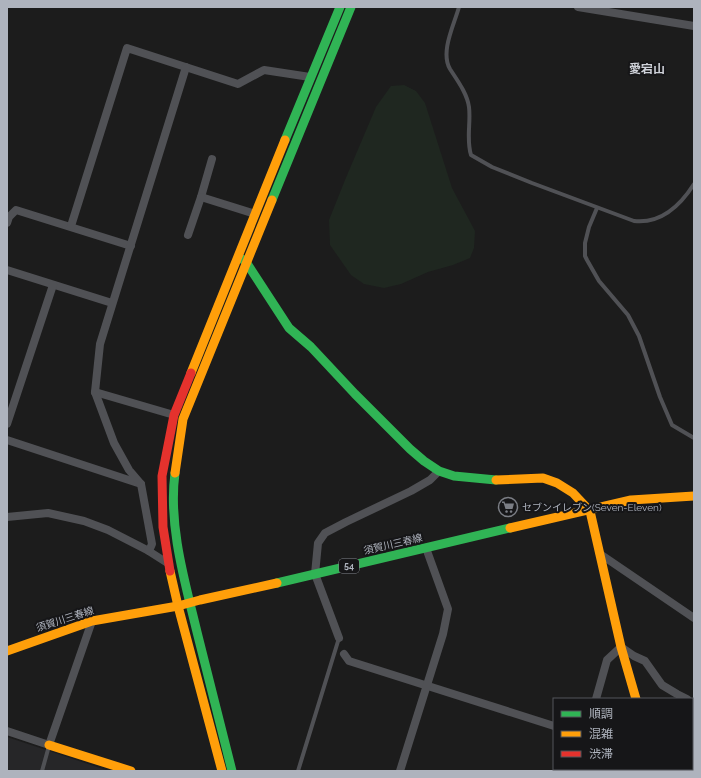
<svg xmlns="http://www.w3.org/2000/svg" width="701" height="778" viewBox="0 0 701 778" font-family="Raleway,'Noto Sans JP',sans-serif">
  <rect width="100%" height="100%" fill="#1c1c1c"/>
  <polygon fill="#262628" points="7,737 109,771 7,771"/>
  <polygon fill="#1f2720" points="404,85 416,91 425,103 452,188 475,231 474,248 470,258 453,265 428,272 401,284 384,288 364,284 351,275 330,245 329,220 345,180 376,107 391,86"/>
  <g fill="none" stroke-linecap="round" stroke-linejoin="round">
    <g stroke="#505155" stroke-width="4">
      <path d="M459,7C454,25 440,52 450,69C457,80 467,93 469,107C471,123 466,139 471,155L492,167L532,183L634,221C661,224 680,206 694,184"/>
      <polyline points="597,208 589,227 585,243 585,256 587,260 599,281 628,315 639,336 660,397 672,425 694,438"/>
      <polyline points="42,771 49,746"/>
      <polyline points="298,771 339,638"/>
    </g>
    <g stroke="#505155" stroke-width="8">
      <polyline points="578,7 694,26"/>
      <polyline points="212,159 201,197 255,214"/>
      <polyline points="7,223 9,217 16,210 131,246"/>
      <polyline points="71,226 127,48 238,84 264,70 310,77"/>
      <polyline points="188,235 201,197"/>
      <polyline points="7,270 112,303"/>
      <polyline points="95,392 174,415"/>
      <polyline points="7,424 53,285"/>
      <polyline points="7,440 141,484"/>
      <polyline points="7,517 48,513 84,521 108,530 147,550 169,564"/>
      <polyline points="149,551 152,544 141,484 129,470 114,443 95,392 100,344 186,67"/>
      <polyline points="600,554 694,618"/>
      <polyline points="339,638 315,574 318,543 325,533 346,522 411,491 430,480 439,471"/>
      <polyline points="344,654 349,661 554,726"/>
      <polyline points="596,699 607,660 621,647 634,656 645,661 662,685 677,694 687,699"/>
      <polyline points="7,731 49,745 92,621"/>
      <polyline points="628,769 636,771"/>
      <polyline points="400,771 443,634 448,609 426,548"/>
      <polyline points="575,771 576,769"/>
    </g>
    <g stroke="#30b455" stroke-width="9">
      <polyline points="285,140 340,7"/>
      <polyline points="272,200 351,7"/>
      <polyline points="242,259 246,262 289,328 311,347 355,394 410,449 424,461 439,471 454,476 496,480"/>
      <path d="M175,473C168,525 185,582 197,632C209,678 220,725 232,771"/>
      <polyline points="277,583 510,528"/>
    </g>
    <g stroke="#ff9f0a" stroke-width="9">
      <polyline points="191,373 285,140"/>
      <polyline points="175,473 183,419 272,200"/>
      <polyline points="496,480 543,478 557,483 573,493 590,511 621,647 636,699"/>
      <polyline points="510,528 631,500 694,496"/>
      <polyline points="170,571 178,606 222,771"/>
      <polyline points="7,651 92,621 178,606 200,600 277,583"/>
      <polyline points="49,745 131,771"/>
    </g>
    <g stroke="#e5322d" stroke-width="9">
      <polyline points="170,571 163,527 162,476 174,415 191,373"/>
      <polyline points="657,769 658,771"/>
    </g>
  </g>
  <defs>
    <g id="supermarket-ring" transform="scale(1)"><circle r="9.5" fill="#161618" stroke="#7b7e85" stroke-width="1.5"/><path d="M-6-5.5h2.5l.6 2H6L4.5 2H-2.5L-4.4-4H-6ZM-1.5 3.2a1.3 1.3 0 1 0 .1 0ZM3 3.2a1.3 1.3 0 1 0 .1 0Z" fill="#7b7e85"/></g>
  </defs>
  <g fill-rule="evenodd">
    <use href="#supermarket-ring" x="508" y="507"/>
  </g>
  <g text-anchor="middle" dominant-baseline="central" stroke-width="4" stroke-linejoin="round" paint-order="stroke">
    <rect fill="#161618" stroke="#80848c" stroke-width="1" x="339" y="559" width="20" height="14" rx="3"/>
    <g font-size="9" font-weight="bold" fill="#aeb3bd">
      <text x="349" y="566">54</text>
    </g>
    <g font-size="10" fill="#aeb3bd" stroke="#161618" text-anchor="start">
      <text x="522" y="507">セブンイレブン(Seven-Eleven)</text>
    </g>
    <g font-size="10" fill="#aeb3bd" stroke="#161618">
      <text transform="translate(393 544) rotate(-13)">須賀川三春線</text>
      <text transform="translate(65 619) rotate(-18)">須賀川三春線</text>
    </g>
    <g font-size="12" font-weight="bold" fill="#cfd2d9" stroke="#161618">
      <text x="647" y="69">愛宕山</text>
    </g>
  </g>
  <rect width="701" height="778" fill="none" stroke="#aeb3bd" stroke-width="16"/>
  <rect x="553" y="698" width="140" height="72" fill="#161618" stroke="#53555a"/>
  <rect x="561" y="711" width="20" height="6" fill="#30b455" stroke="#53555a"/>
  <text x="589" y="718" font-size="12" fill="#aeb3bd">順調</text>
  <rect x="561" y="731" width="20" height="6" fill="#ff9f0a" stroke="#53555a"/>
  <text x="589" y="738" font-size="12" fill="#aeb3bd">混雑</text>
  <rect x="561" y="751" width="20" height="6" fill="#e5322d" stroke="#53555a"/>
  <text x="589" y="758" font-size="12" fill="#aeb3bd">渋滞</text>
</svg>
